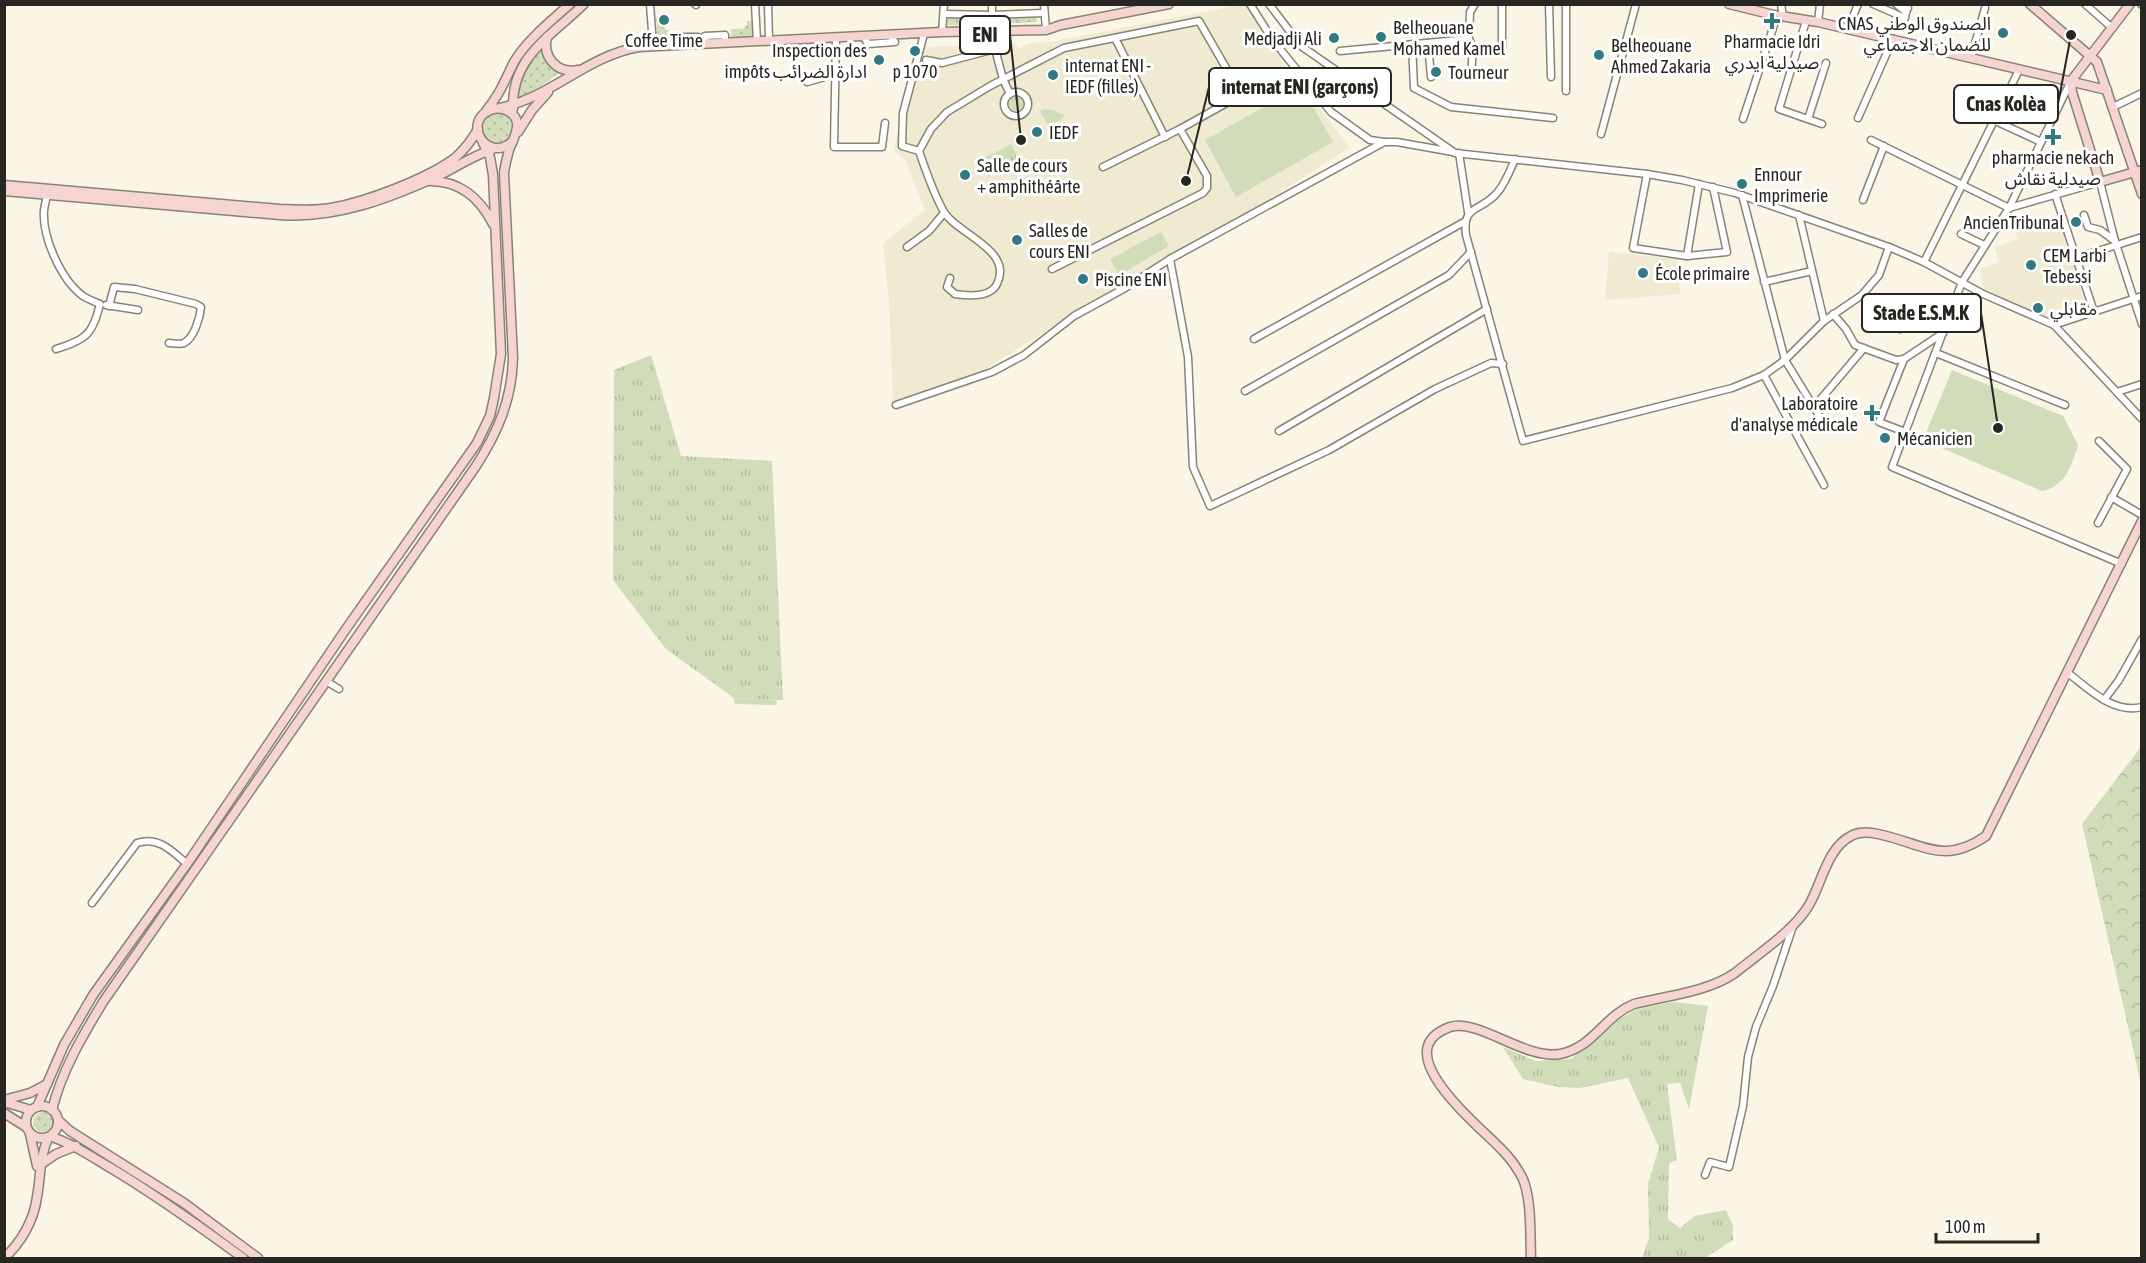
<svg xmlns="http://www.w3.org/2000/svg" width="2146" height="1263" viewBox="0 0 2146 1263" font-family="'Asap Condensed','Noto Sans Arabic',sans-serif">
  <defs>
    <pattern id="grass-tufts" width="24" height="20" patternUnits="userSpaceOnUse" patternTransform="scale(1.5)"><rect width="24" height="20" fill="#d1dcb8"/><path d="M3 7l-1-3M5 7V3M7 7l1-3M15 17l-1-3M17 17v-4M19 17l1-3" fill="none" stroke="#b3bd9e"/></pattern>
    <pattern id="forest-crowns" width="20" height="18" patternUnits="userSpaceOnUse" patternTransform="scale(1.5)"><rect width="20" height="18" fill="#d1dcb8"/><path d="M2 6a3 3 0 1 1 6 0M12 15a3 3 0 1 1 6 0" fill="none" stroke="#b3bd9e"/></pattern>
    <pattern id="garden-dots" width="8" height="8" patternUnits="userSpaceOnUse" patternTransform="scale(1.5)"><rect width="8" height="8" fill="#d1dcb8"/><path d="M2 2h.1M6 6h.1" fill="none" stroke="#b3bd9e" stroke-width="1.8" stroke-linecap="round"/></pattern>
  </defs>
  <rect width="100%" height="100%" fill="#faf5e5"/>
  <g fill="#f1ead3">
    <polygon points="1239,5 1249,5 1260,33 1350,147 1250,212 1241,214 1126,281 984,370 893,403 889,303 883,243 925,210 905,159 894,151 902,112 920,47 973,46 979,57 1013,40 1018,49 1027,44 1056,41"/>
    <polygon points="2057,215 2087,310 2050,321 1984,292 1980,269 1999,262 1995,247 2018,239 2014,227"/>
    <polygon points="1609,252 1677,259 1680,294 1605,300"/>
  </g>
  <g fill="url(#grass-tufts)">
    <circle cx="1016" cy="104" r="7"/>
    <polygon points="1043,109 1053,110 1064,115 1061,120 1048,125 1040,111"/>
    <polygon points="1056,126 1069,134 1055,140 1049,129"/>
    <polygon points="1011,144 1019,160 988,176 980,160"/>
    <polygon points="651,355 681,456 772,461 783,700 734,698 666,649 613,580 614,370"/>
    <polygon points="1673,1002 1708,1006 1689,1109 1680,1083 1667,1084 1677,1160 1669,1163 1668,1219 1680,1228 1695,1216 1726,1210 1733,1226 1733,1240 1705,1258 1642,1258 1649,1238 1648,1184 1659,1147 1628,1078 1580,1088 1558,1087 1523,1079 1503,1047 1536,1061 1571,1059 1614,1022 1638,1009"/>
  </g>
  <g fill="url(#forest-crowns)">
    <polygon points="734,698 775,700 777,702 775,705 735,704"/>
    <polygon points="2141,747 2141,1084 2082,824"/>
  </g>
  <g fill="url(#garden-dots)">
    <polygon points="1036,16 1037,22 1001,24 1001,18"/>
    <path d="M656,17H660C661,29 669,33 679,33V41H662L658,39Z"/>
    <rect x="946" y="18" width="41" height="7"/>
    <polygon points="747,21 752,21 753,37 731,38 731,29 743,29 747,25"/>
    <polygon points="543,44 547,61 560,72 536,90 518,99 522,73"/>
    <circle cx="497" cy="128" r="16"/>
    <circle cx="43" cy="1122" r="10"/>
  </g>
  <g fill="#d1dcb8">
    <polygon points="1301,86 1333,142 1236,197 1205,140"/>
    <polygon points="1161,232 1169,246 1119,275 1110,259"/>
    <path d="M1952,370L2063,416L2078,445C2071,466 2066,486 2042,491L1923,440Z"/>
  </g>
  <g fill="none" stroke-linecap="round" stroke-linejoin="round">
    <g stroke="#888375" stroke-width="9">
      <g id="street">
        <polyline points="650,4 653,45"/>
        <polyline points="695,4 696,5"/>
        <polyline points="755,4 757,41"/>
        <polyline points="768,4 769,40"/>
        <polyline points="1044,4 1046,30"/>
        <polyline points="1250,4 1272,39 1331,112 1370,140 1384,142"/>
        <polyline points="1269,4 1301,46 1455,153 1647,174 1682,180 1735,193 1889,247 1924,262 1983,294 2054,325 2142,419"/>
        <polyline points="1502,4 1502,48"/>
        <polyline points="1549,4 1551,77"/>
        <polyline points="1781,4 1783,17"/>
        <polyline points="1873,4 1905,18 1906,12"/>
        <polyline points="1896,4 1906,12 1908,8 1904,4"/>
        <polyline points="2085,4 2111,27"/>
        <polyline points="2141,4 2142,5"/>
        <polyline points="944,14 992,15 992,4"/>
        <polyline points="1806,21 1779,109 1822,124"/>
        <polyline points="1818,22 1820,4"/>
        <polyline points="1848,29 1858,4"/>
        <polyline points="982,31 987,42 995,49"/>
        <polyline points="993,31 992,15 1044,13"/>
        <polyline points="1005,31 995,49 1003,79 1010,94"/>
        <polyline points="942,32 944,4"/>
        <path d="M924,34L903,113L902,146L919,151C926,171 933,193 944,212C957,234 1014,250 997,284C990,298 968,296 955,294L947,287L950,278"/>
        <polyline points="863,36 868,44 895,42 890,35"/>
        <polyline points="836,37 834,147 882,147 885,123"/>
        <polyline points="1115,38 1165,137"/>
        <polyline points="706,43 705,36 725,35 725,42"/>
        <polyline points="1428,43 1431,77"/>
        <polyline points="682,44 682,37 698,37 699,43"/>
        <polyline points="1412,44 1414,88 1451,107 1553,118"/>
        <polyline points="1340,51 1469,39"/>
        <polyline points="1971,58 1985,8"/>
        <polyline points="926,60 942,63 995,49"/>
        <polyline points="1471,75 1473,48 1469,39 1470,12 1475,4"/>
        <polyline points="2071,81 2009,208 1962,282 1892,467 2122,564"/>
        <polyline points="807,82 835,74"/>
        <polyline points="1566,91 1566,4"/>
        <circle cx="1016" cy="104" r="12"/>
        <polyline points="1960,103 1978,113 2041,142"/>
        <polyline points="2113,107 2142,93"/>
        <polyline points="1858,118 1893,39"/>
        <polyline points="1743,119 1777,16"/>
        <polyline points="1808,119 1826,63"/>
        <polyline points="1601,134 1636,4"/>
        <polyline points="1871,140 2009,208 2100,182 2115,241 2142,324"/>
        <polyline points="919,151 931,129 947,112 990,86 1064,48 1199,21 1237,87 1237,93 1232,100 1180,129 1207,176 1207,188 1203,193 1052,269"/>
        <polyline points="1459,153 1468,212"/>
        <path d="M1515,159C1510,171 1505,184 1497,193C1481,212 1462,204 1466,235L1523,441L1732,388L1764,375L1785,360L1824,321L1799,215"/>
        <polyline points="1103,167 1180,129"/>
        <polyline points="1647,174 1633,248 1687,256 1727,252 1713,187"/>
        <path d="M47,191C47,197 45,204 44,210C42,237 61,280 83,296C88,299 95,302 100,304C93,334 86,340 56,349"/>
        <polyline points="2055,194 2094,312"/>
        <polyline points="1742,195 1785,360 1826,427"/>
        <polyline points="1863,200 1884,146"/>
        <polyline points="2084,215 2088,227 2100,230 2115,241"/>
        <polyline points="1961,234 1984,245"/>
        <polyline points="907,247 929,231 944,213"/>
        <polyline points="1687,256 1699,184"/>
        <polyline points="2076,258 2142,237"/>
        <polyline points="1170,259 1188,357 1193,467 1210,506 1329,450 1435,389 1491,363 1503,364"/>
        <polyline points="1924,262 2019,70"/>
        <polyline points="1764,282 1812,271"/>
        <polyline points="106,305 138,310"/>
        <path d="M109,306L114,287L135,289L196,304L201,307C200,318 194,338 184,343C179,345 173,343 169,343"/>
        <polyline points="1833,314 1846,329 1855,345 1896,360 1904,359 1943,333"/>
        <polyline points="1824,321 1862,295 1879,275 1889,247"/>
        <polyline points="2054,325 2142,296"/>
        <polyline points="1900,329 1955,300"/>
        <polyline points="1254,339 1464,222"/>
        <polyline points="1936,353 2065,405"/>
        <polyline points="1904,359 1879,422 1905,432"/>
        <polyline points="1764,375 1824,485"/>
        <polyline points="1245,391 1449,275 1471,252"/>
        <polyline points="2117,392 2142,384"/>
        <polyline points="896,405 992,372 1024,355 1074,316 1125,288 1170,259 1384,142 1397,142 1453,152"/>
        <polyline points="1814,407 1864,348"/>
        <polyline points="1279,431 1487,309"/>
        <polyline points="2111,497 2142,515"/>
        <polyline points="2098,523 2127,469 2099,441"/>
        <path d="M2068,673C2089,689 2113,714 2142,707"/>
        <polyline points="326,681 339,689"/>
        <polyline points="2104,700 2119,680 2142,639"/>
        <path d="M92,903L137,843C159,836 172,851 187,864"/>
        <polyline points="1705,1175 1710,1162 1729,1167 1743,1106 1748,1057 1756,1027 1773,986 1793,926"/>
      </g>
    </g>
    <g stroke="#888375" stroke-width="11">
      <g id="secondary">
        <polyline points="1729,4 1774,15 1818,22 2107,90"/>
        <polyline points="2030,4 2097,62 2142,194"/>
        <path d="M547,37C542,57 557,74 578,70"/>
        <polyline points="2071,81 2072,92 2100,182 2142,170"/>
        <polyline points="2071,81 2130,4"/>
        <path d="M500,108C552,97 586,56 639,47L942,32L1046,30L1061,25L1169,4"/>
        <path d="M513,109C511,57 550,37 584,4"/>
        <path d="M486,111C499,96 505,80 514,62C527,40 551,21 570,4"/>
        <polyline points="518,132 532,110 548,92"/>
        <path d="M428,181C459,180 480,198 493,224"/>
        <path d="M4,185L280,209C297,210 314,211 331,208C365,202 427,179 455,158C464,150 472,140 478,129"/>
        <path d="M4,191L280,215C335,219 387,199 436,177C455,168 472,156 491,150"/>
        <polyline points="4,1100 30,1093 47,1084"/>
        <polyline points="4,1102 31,1110"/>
        <circle cx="42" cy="1122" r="16"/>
        <polyline points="37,1107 64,1045 93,995 187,864 346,629 477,443 490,416 494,398 501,354 493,175 490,157 483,143"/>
        <path d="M52,1110C62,1070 82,1037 103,1002L476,466C498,432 512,399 513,358L504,173C505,165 507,158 509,150C514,137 526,119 506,110C500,108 493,108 488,111C462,125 489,164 513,141"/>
        <polyline points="4,1113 26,1127"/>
        <polyline points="58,1120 70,1131 184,1203 258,1258"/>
        <polyline points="30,1134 37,1166"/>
        <path d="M50,1136C70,1143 86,1153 104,1164C152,1192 198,1225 243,1258"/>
        <polyline points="40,1165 56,1154 76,1146"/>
        <path d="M4,1258C21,1243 34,1220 37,1197C41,1175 39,1160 48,1138"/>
        <path d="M1531,1258C1530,1235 1532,1198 1522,1177C1517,1168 1510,1158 1503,1151C1481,1127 1383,1051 1450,1027C1478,1018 1525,1060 1560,1054C1593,1048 1604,1016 1634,1004C1666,996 1708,992 1735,973C1757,955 1795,930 1809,905C1822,883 1827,848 1851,836C1860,831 1869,832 1878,834C1922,843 1943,866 1986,836L2142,521"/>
      </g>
    </g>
    <use href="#street" stroke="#fff" stroke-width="6"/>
    <use href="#secondary" stroke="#f5d4d2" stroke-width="8"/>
  </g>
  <g fill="#327a81" stroke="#fff" stroke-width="2">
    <circle cx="664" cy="20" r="6"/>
    <path d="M1769 12h6v6h6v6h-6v6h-6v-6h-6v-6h6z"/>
    <circle cx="2003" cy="33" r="6"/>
    <circle cx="1381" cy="37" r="6"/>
    <circle cx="1334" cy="38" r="6"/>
    <circle cx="915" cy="51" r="6"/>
    <circle cx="1599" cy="55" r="6"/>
    <circle cx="879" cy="60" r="6"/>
    <circle cx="1436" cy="72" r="6"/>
    <circle cx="1053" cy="75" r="6"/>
    <circle cx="1037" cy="132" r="6"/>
    <path d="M2050 128h6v6h6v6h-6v6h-6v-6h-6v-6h6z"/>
    <circle cx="965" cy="175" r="6"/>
    <circle cx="1742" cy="184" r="6"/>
    <circle cx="2076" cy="222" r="6"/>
    <circle cx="1017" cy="240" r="6"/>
    <circle cx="2031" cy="265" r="6"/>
    <circle cx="1643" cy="273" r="6"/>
    <circle cx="1083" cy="279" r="6"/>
    <circle cx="2038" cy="308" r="6"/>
    <path d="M1869 404h6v6h6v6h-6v6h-6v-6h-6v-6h6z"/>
    <circle cx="1885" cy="438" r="6"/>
  </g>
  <g text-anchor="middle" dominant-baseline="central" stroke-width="6" stroke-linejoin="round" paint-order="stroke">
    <g font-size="18" fill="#282621" stroke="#fff" text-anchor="start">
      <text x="1991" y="23" text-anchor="end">CNAS الصندوق الوطني<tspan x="1991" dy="21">للضمان الاجتماعي</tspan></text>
      <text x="1393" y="27">Belheouane<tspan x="1393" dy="21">Mohamed Kamel</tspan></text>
      <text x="1322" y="38" text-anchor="end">Medjadji Ali</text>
      <text x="664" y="40" text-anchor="middle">Coffee Time</text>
      <text x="1772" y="41" text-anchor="middle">Pharmacie Idri<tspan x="1772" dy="21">صيدلية ايدري</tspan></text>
      <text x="1611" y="45">Belheouane<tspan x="1611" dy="21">Ahmed Zakaria</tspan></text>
      <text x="867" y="50" text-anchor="end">Inspection des<tspan x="867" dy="21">impôts ادارة الضرائب</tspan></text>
      <text x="1065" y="65">internat ENI -<tspan x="1065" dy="21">IEDF (filles)</tspan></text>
      <text x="915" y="71" text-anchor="middle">p 1070</text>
      <text x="1448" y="72">Tourneur</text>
      <text x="1049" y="132">IEDF</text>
      <text x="2053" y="157" text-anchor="middle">pharmacie nekach<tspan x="2053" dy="21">صيدلية نقاش</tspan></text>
      <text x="977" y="165">Salle de cours<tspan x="977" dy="21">+ amphithéârte</tspan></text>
      <text x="1754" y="174">Ennour<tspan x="1754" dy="21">Imprimerie</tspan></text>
      <text x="2064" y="222" text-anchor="end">AncienTribunal</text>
      <text x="1029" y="230">Salles de<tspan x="1029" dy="21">cours ENI</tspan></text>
      <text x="2043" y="255">CEM Larbi<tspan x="2043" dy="21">Tebessi</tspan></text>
      <text x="1655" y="273">École primaire</text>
      <text x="1095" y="279">Piscine ENI</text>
      <text x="2050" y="308">مقابلي</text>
      <text x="1858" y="403" text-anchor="end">Laboratoire<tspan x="1858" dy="21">d'analyse médicale</tspan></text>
      <text x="1897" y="438">Mécanicien</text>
    </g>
  </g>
  <path fill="none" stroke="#282621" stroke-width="2" d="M1021 140L1010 35M1186 181L1209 87M2071 35L2058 104M1998 428L1981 313"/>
  <g fill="#282621" stroke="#fff" stroke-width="2">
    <circle cx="1021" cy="140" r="6"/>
    <circle cx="1186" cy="181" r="6"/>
    <circle cx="2071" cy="35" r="6"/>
    <circle cx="1998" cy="428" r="6"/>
  </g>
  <g fill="#fff" stroke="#282621" stroke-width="2">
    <rect x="960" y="16" width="50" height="38" rx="6"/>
    <rect x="1209" y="68" width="182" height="38" rx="6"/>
    <rect x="1954" y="85" width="104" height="38" rx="6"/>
    <rect x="1862" y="294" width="119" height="38" rx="6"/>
  </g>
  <g font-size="20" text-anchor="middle" font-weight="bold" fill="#282621">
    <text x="985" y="42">ENI</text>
    <text x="1300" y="94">internat ENI (garçons)</text>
    <text x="2006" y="111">Cnas Kolèa</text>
    <text x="1921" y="320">Stade E.S.M.K</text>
  </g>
  <rect width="2146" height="1263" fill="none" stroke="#282621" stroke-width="12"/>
  <path d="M1936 1233v9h102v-9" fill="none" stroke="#282621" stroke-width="3"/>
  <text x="1945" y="1233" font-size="18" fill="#282621" stroke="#ffffff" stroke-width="4.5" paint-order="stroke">100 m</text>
</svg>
